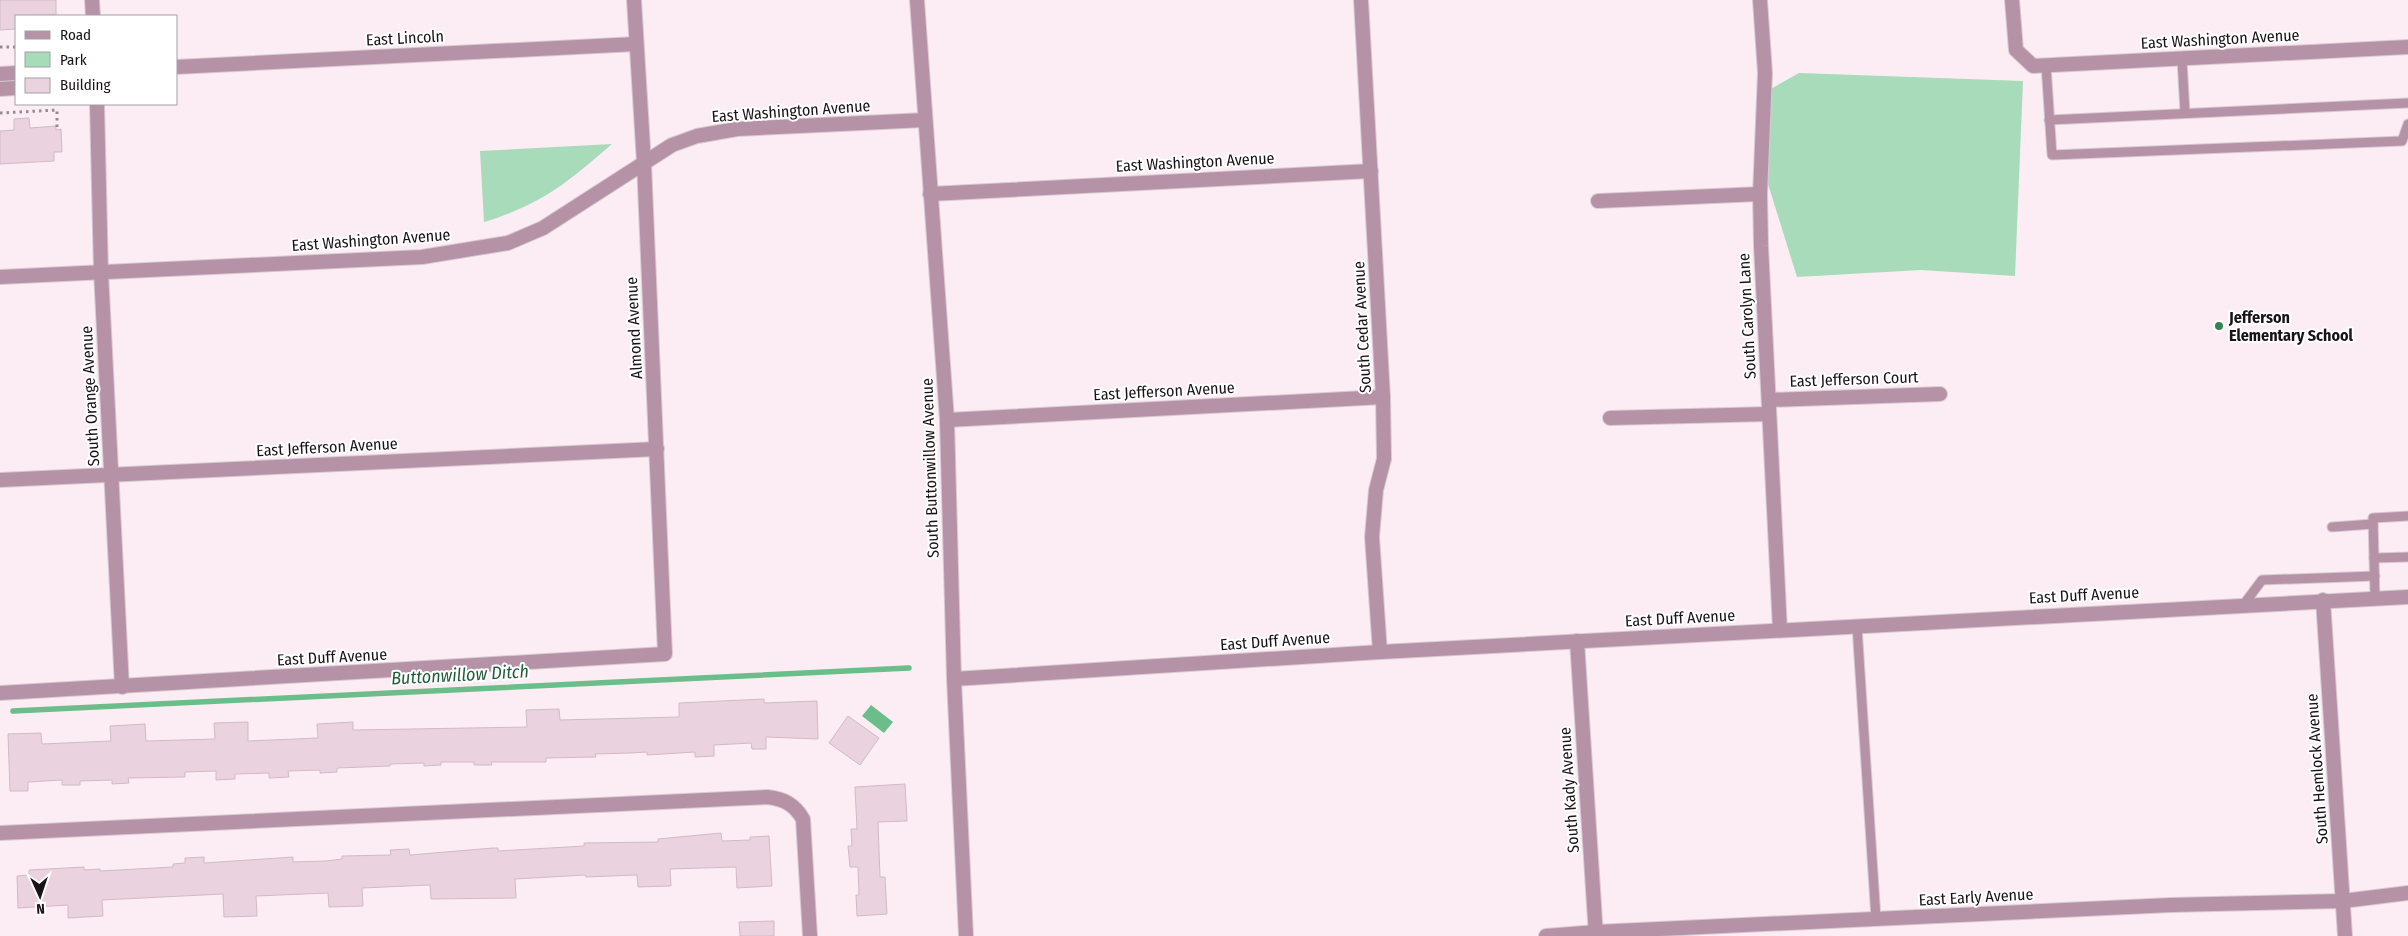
<svg xmlns="http://www.w3.org/2000/svg" width="2408" height="936" viewBox="0 0 2408 936" font-family="'Fira Sans Condensed',sans-serif">
  <rect width="100%" height="100%" fill="#fcedf5"/>
  <g fill="#a8dbb9">
    <polygon points="1799,73 2023,81 2015,276 1921,270 1797,277 1758,152 1767,91"/>
    <path d="M612,144C567,183 542,204 484,222L480,151Z"/>
  </g>
  <polygon fill="#6bbd8a" points="871,705 893,722 884,733 862,716"/>
  <g fill="none" stroke-linecap="round" stroke-linejoin="round">
    <polyline stroke="#6bbd8a" stroke-width="5.5" points="13,711 909,668"/>
  </g>
  <g fill="#ead2df" stroke="#d1bac6">
    <polygon points="0,0 56,0 56,15 16,16 16,29 0,30"/>
    <polygon points="29,118 30,128 56,126 56,130 61,129 62,152 54,152 54,161 0,164 0,131 14,130 14,119"/>
    <polygon points="764,699 764,703 817,701 818,739 766,737 766,749 752,749 751,743 714,745 714,756 695,757 695,752 647,755 647,752 631,753 595,754 596,757 546,758 546,762 491,762 492,765 474,765 474,762 441,762 441,765 424,766 424,763 390,764 390,766 337,768 337,772 320,773 320,770 288,771 289,777 269,778 269,773 235,774 235,779 216,780 216,771 185,772 185,777 128,778 129,783 112,784 112,780 80,781 80,785 62,785 62,780 28,782 28,791 10,791 8,734 41,733 42,744 111,741 110,726 145,724 146,741 215,739 214,723 248,722 248,741 318,738 317,724 353,722 353,730 527,727 526,710 559,709 560,720 679,717 679,703"/>
    <polygon points="848,716 879,738 860,765 829,743"/>
    <polygon points="905,784 907,821 878,822 880,877 885,877 887,914 857,916 856,895 859,895 858,867 850,867 848,846 852,846 851,829 857,829 855,787"/>
    <polygon points="721,833 722,841 750,840 750,837 769,836 772,886 737,888 736,867 670,869 671,886 638,887 637,875 586,877 585,875 515,879 516,898 431,899 430,885 362,888 363,906 329,907 328,893 256,896 257,916 224,917 223,894 102,900 103,916 68,918 68,905 18,908 17,876 29,875 29,870 84,867 84,870 100,869 100,871 173,867 173,864 185,863 185,858 204,857 204,863 293,857 293,862 326,861 342,859 342,856 391,855 390,850 409,849 410,855 493,848 498,848 498,851 584,846 584,843 658,842 658,839"/>
    <polygon points="774,921 774,936 740,936 739,922"/>
  </g>
  <g fill="none" stroke-linecap="round" stroke-linejoin="round">
    <g stroke="#d8cad1" stroke-width="11">
      <g id="service">
        <polyline points="2182,59 2185,113"/>
        <polyline points="2046,65 2052,155 2402,141 2408,124"/>
        <polyline points="2049,120 2408,103"/>
        <polyline points="2332,527 2373,524"/>
        <polyline points="2374,558 2408,557"/>
        <polyline points="2375,598 2373,518 2408,516"/>
        <polyline points="2244,604 2262,580 2375,576"/>
        <polyline points="1857,626 1876,919"/>
      </g>
    </g>
    <g stroke="#d8cad1" stroke-width="16">
      <g id="minor">
        <polyline points="92,0 93,16"/>
        <polyline points="1361,0 1383,397 1384,459 1376,490 1372,537 1380,652"/>
        <polyline points="1760,0 1765,73 1760,194 1761,246 1780,630"/>
        <polyline points="2012,0 2016,50 2033,66 2408,47"/>
        <polyline points="176,67 636,44"/>
        <polyline points="0,74 16,73"/>
        <polyline points="0,89 16,88"/>
        <polyline points="97,104 101,272 122,687"/>
        <polyline points="930,194 1371,171"/>
        <polyline points="1598,201 1760,194"/>
        <polyline points="0,277 422,257 508,243 543,228 672,145 697,136 737,129 925,120"/>
        <polyline points="1769,400 1940,394"/>
        <polyline points="1610,418 1769,414"/>
        <polyline points="947,420 1383,397"/>
        <polyline points="0,480 657,449"/>
        <polyline points="2323,600 2345,936"/>
        <polyline points="1577,641 1596,936"/>
        <polyline points="954,679 1380,652 2408,597"/>
        <polyline points="0,693 665,654 644,163 634,0"/>
        <path d="M0,833L767,797C784,799 794,804 803,819L810,936"/>
        <polyline points="1546,936 1596,932 2171,905 2343,901 2408,893"/>
      </g>
    </g>
    <g stroke="#d8cad1" stroke-width="16">
      <polyline id="tertiary" points="917,0 947,420 954,679 966,936"/>
    </g>
    <g stroke="#968a91" stroke-width="3" stroke-dasharray="2.5 4" stroke-linecap="butt">
      <polyline points="0,47 16,47"/>
      <polyline points="0,113 57,110 57,127"/>
    </g>
    <use href="#service" stroke="#b592a6" stroke-width="9"/>
    <use href="#minor" stroke="#b592a6" stroke-width="14"/>
    <use href="#tertiary" stroke="#b592a6" stroke-width="14"/>
  </g>
  <circle fill="#328355" stroke="#fff" stroke-width="2" cx="2219" cy="326" r="5"/>
  <g text-anchor="middle" dominant-baseline="central" stroke-width="4" stroke-linejoin="round" paint-order="stroke">
    <g font-size="16" fill="#191216" stroke="#fff">
      <text transform="translate(405 38) rotate(-3)">East Lincoln</text>
      <text transform="translate(2220 39) rotate(-3)">East Washington Avenue</text>
      <text transform="translate(791 111) rotate(-4)">East Washington Avenue</text>
      <text transform="translate(1195 162) rotate(-3)">East Washington Avenue</text>
      <text transform="translate(371 240) rotate(-4)">East Washington Avenue</text>
      <text transform="translate(1747 316) rotate(-93)">South Carolyn Lane</text>
      <text transform="translate(1362 327) rotate(-93)">South Cedar Avenue</text>
      <text transform="translate(634 328) rotate(-93)">Almond Avenue</text>
      <text transform="translate(1854 379) rotate(-2)">East Jefferson Court</text>
      <text transform="translate(1164 391) rotate(-3)">East Jefferson Avenue</text>
      <text transform="translate(90 396) rotate(-93)">South Orange Avenue</text>
      <text transform="translate(327 447) rotate(-3)">East Jefferson Avenue</text>
      <text transform="translate(930 468) rotate(-92)">South Buttonwillow Avenue</text>
      <text transform="translate(2084 595) rotate(-3)">East Duff Avenue</text>
      <text transform="translate(1680 618) rotate(-3)">East Duff Avenue</text>
      <text transform="translate(1275 641) rotate(-4)">East Duff Avenue</text>
      <text transform="translate(332 657) rotate(-3)">East Duff Avenue</text>
      <text transform="translate(2317 769) rotate(-94)">South Hemlock Avenue</text>
      <text transform="translate(1569 790) rotate(-94)">South Kady Avenue</text>
      <text transform="translate(1976 897) rotate(-3)">East Early Avenue</text>
    </g>
    <g font-size="16" font-weight="bold" fill="#191216" stroke="#fff" text-anchor="start">
      <text x="2229" y="317">Jefferson<tspan x="2229" dy="18">Elementary School</tspan></text>
    </g>
    <g font-size="18" font-style="italic" fill="#205c3a" stroke="#fff">
      <text transform="translate(460 675) rotate(-3)">Buttonwillow Ditch</text>
    </g>
  </g>
  <rect x="15" y="15" width="162" height="90" fill="#ffffff" stroke="#a3a0a2"/>
  <rect x="25" y="31" width="25" height="8" fill="#b592a6" stroke="#a3a0a2"/>
  <text x="60" y="40" font-size="15" fill="#191216">Road</text>
  <rect x="25" y="52" width="25" height="15" fill="#a8dbb9" stroke="#a3a0a2"/>
  <text x="60" y="65" font-size="15" fill="#191216">Park</text>
  <rect x="25" y="78" width="25" height="15" fill="#ead2df" stroke="#a3a0a2"/>
  <text x="60" y="90" font-size="15" fill="#191216">Building</text>
  <g transform="translate(40 896) rotate(177)" stroke="#ffffff" stroke-width="4" paint-order="stroke">
  <path d="M0-4L9 19L0 12L-9 19Z" fill="#191216"/>
  <text y="-8" font-size="14" font-weight="bold" text-anchor="middle" fill="#191216">N</text>
  </g>
</svg>
